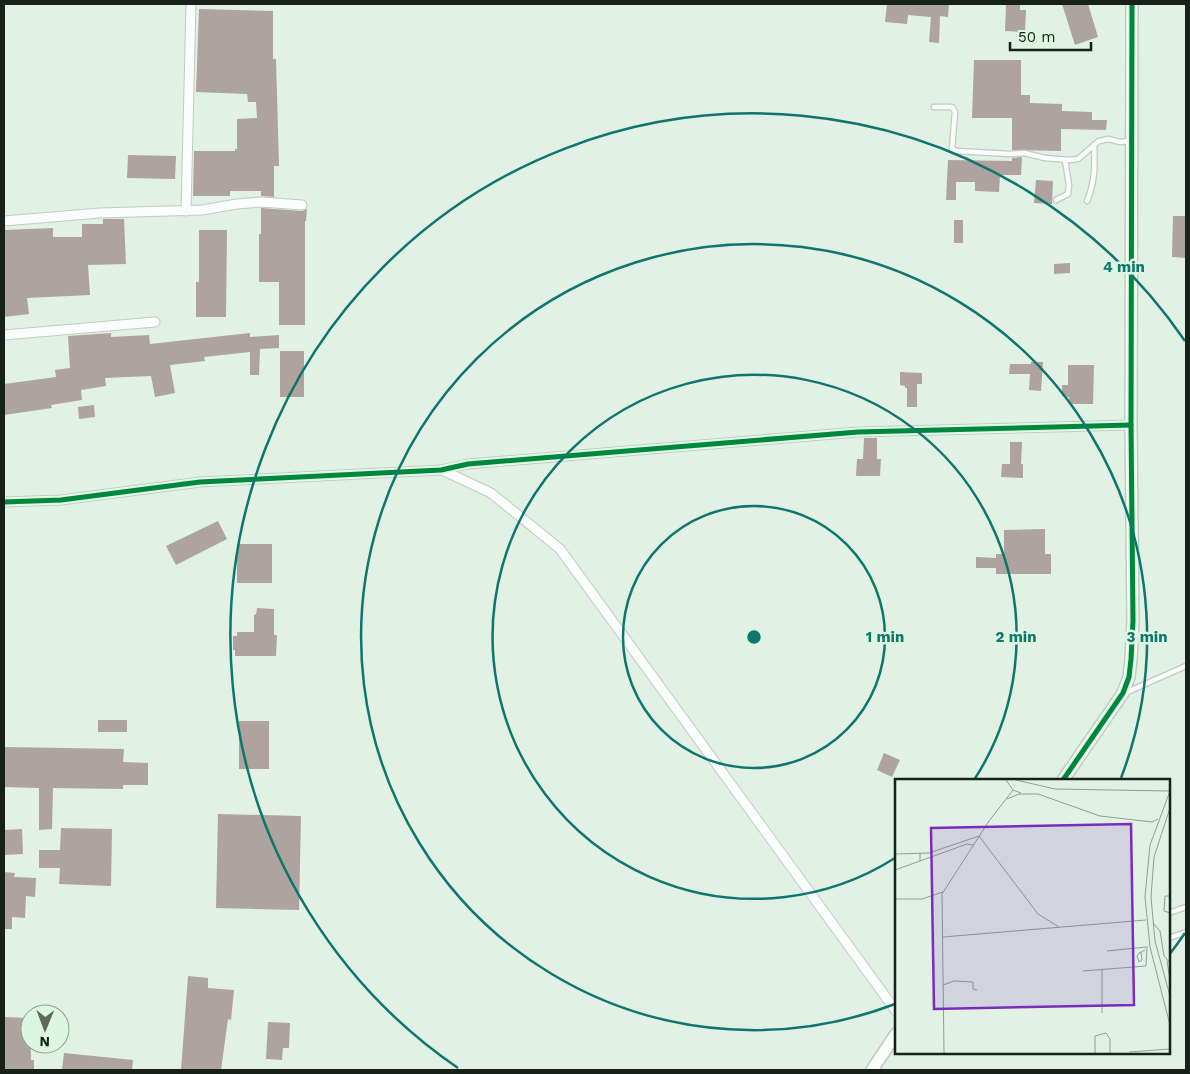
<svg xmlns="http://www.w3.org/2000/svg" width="1190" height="1074" viewBox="0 0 1190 1074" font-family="'Work Sans',sans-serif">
  <rect width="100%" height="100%" fill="#e1f1e4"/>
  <g fill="#aea39e">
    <polygon points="887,4 949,4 948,17 940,16 939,43 929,42 931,17 908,15 907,24 885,22"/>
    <polygon points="1006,4 1020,4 1020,10 1026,10 1025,32 1005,31"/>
    <polygon points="1062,4 1088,4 1098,37 1075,45"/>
    <polygon points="199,9 273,11 273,59 276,59 279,166 274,166 274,197 261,196 261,191 230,191 230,196 193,196 194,151 235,151 235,149 237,149 237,119 257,118 256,102 248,102 247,94 196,92"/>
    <polygon points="974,60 1021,60 1021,95 1030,95 1030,103 1062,104 1062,111 1092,112 1092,120 1107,120 1106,130 1061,129 1061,151 1012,150 1012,118 972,118"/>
    <polygon points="128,155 176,156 175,179 127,178"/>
    <polygon points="1022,157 1021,175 1000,175 999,192 975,191 975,182 956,182 956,200 946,200 948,160 1012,161 1012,158"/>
    <polygon points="1036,180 1053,181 1052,204 1034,203"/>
    <polygon points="261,208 302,211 307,209 306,221 305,221 305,325 279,325 279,282 259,282 259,234 261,234"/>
    <polygon points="1173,216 1186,216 1186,258 1172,257"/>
    <polygon points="103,219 124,219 126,264 88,265 90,295 27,298 29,314 4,317 4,230 53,228 53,237 82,237 82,224 103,224"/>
    <rect x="954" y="220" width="9" height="23"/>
    <polygon points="199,230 227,230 226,317 196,317 196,282 199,282"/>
    <polygon points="1070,263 1070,273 1054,274 1054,264"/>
    <polygon points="111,333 111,337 149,335 150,344 250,333 250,337 279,335 279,348 260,349 259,375 250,375 250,352 204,357 205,361 170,365 175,393 155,397 151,376 105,378 106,386 81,390 82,400 51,405 52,408 4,415 4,384 56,377 55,370 70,368 68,336"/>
    <rect x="280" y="351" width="24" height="46"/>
    <polygon points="1031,362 1043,362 1041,391 1029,390 1030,374 1009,374 1010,364 1031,364"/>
    <polygon points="1068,365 1094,365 1093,404 1069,404 1069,397 1062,396 1062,385 1068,385"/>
    <polygon points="900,372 922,373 922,384 917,384 917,407 907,407 907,388 905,388 905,386 900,385"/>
    <polygon points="94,405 95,417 79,419 78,407"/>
    <polygon points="864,438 877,438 877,459 881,459 880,476 856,476 857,459 863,459"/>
    <polygon points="1010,442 1022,442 1021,464 1023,464 1023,478 1001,477 1002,464 1010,464"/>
    <polygon points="218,521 227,539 176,565 166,546"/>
    <polygon points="1045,529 1045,554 1051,554 1051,574 996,574 996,568 976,568 976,557 996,558 996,554 1004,554 1004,530"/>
    <rect x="237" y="544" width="35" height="39"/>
    <polygon points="257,608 274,609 274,635 277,635 276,656 235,656 235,650 233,650 233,636 237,636 237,632 254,632 254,614 256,615"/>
    <rect x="98" y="720" width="29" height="12"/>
    <rect x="239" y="721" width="30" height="48"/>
    <polygon points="4,747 124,749 123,762 148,763 148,785 123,785 123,789 53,788 52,829 39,830 39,788 4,787"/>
    <polygon points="884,753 900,760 892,777 877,770"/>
    <polygon points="218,814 301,816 299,910 216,908"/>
    <polygon points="61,828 112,829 111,886 59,884 60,868 39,868 39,850 60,850"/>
    <polygon points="22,829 23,854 4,855 4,830"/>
    <polygon points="4,872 15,873 14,877 36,878 35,897 26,896 25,918 12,917 12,929 4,929"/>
    <polygon points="188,976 208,978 208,988 234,990 231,1020 228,1019 221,1070 181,1070"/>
    <polygon points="4,1017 30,1018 31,1060 34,1060 34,1070 4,1070"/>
    <polygon points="268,1022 290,1023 289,1048 283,1048 282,1060 266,1059"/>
    <polygon points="64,1053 133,1060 132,1070 62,1070"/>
  </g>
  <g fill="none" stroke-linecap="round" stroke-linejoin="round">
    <g stroke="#bfccc2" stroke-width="7">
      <g id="service">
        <polyline points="934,107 952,107 955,112 952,149 957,151 1010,154 1024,153 1045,158 1069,160 1078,159 1099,141 1108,139 1120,142 1131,141"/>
        <polyline points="1056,200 1068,194 1069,185 1065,160"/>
        <path d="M1087,201C1095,183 1095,164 1094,145"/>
        <polyline points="1125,693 1186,666"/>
        <polyline points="1169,913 1186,907"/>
        <polyline points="1169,938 1186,932"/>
      </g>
    </g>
    <g stroke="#bfccc2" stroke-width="11">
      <g id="minor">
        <polyline points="186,211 191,4"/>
        <polyline points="4,221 100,213 202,210 237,204 261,202 302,205"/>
        <polyline points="4,335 155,322"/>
        <polyline points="442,470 491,493 560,549 896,1011"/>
        <polyline points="4,502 61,500 200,482 441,470 468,464 858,432 1131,425"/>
      </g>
    </g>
    <g stroke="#bfccc2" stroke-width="14">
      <g id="tertiary">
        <polyline points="1063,780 1123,693 1129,677 1131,659 1133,621 1131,425 1132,4"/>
        <polyline points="872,1070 896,1034"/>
      </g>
    </g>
    <use href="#service" stroke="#fafdfb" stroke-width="4.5"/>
    <use href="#minor" stroke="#fafdfb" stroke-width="9"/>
    <use href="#tertiary" stroke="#fafdfb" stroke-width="11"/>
    <g stroke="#dbf7e1" stroke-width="8">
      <g id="cycleway">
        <polyline points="4,502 61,500 200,482 441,470 468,464 858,432 1131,425"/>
        <polyline points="1063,780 1123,693 1129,677 1131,659 1133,621 1131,425 1132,4"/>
      </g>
    </g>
    <use href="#cycleway" stroke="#00873e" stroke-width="5"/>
  </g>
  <g fill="none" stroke="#0f766e" stroke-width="2.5">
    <circle cx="754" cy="637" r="131"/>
    <path d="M895 858A262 262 0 1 1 974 780"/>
    <path d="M895 1004A393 393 0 1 1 1121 778"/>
    <path d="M1185 933A523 523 0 0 1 1169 955M458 1068A523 523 0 1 1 1185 341"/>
  </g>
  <g transform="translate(895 779)">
    <rect width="275" height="275" fill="#e1f1e4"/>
    <path fill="none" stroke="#909e93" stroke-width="1" d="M111,1L118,11L126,14M121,1L160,10L275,12M275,12L255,66L250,118L255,168L275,246M112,20L124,15H143L205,37L257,43L263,40M275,29L259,78L256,118L260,162L275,217M0,75L34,74L84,57L143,135L164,148M25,82L72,65L79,66M0,91L25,82V74M275,117H270L269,132L275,134M0,120H27L48,113M258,144L265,152L269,177L275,184M48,158L251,141M212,172L251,168M246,173L247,181L244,183L242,177L244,174L250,171M272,182L275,201M188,192L251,187L252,167M48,206L59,202L78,203V210L82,211M207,234V191M234,273L275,270M49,274L47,115L94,42L118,11M200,274V257L211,254L215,260V274"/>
    <path fill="#7b2cbf" fill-opacity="0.15" stroke="#7b2cbf" stroke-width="2.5" d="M236,45L239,226L39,230L36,49Z"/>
    <rect width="275" height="275" fill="none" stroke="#172119" stroke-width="2.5"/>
  </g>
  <circle cx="754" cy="637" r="8" fill="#0f766e" stroke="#dbf7e1" stroke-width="2.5"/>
  <g font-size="15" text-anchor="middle" font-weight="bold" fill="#0f766e" stroke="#dbf7e1" stroke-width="5" stroke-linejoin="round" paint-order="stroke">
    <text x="1124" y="272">4 min</text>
    <text x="885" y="642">1 min</text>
    <text x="1016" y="642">2 min</text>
    <text x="1147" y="642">3 min</text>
  </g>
  <rect width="1190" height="1074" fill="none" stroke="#172119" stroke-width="10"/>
  <g transform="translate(45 1029) rotate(181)"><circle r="24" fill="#dbf7e1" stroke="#8da191"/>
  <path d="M0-4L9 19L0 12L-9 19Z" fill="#5e6a60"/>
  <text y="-8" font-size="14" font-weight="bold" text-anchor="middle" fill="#172119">N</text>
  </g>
  <path d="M1010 42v8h81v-8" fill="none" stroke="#172119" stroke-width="2.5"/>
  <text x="1018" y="42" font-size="15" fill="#172119" stroke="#dbf7e1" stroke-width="4" paint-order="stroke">50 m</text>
</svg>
